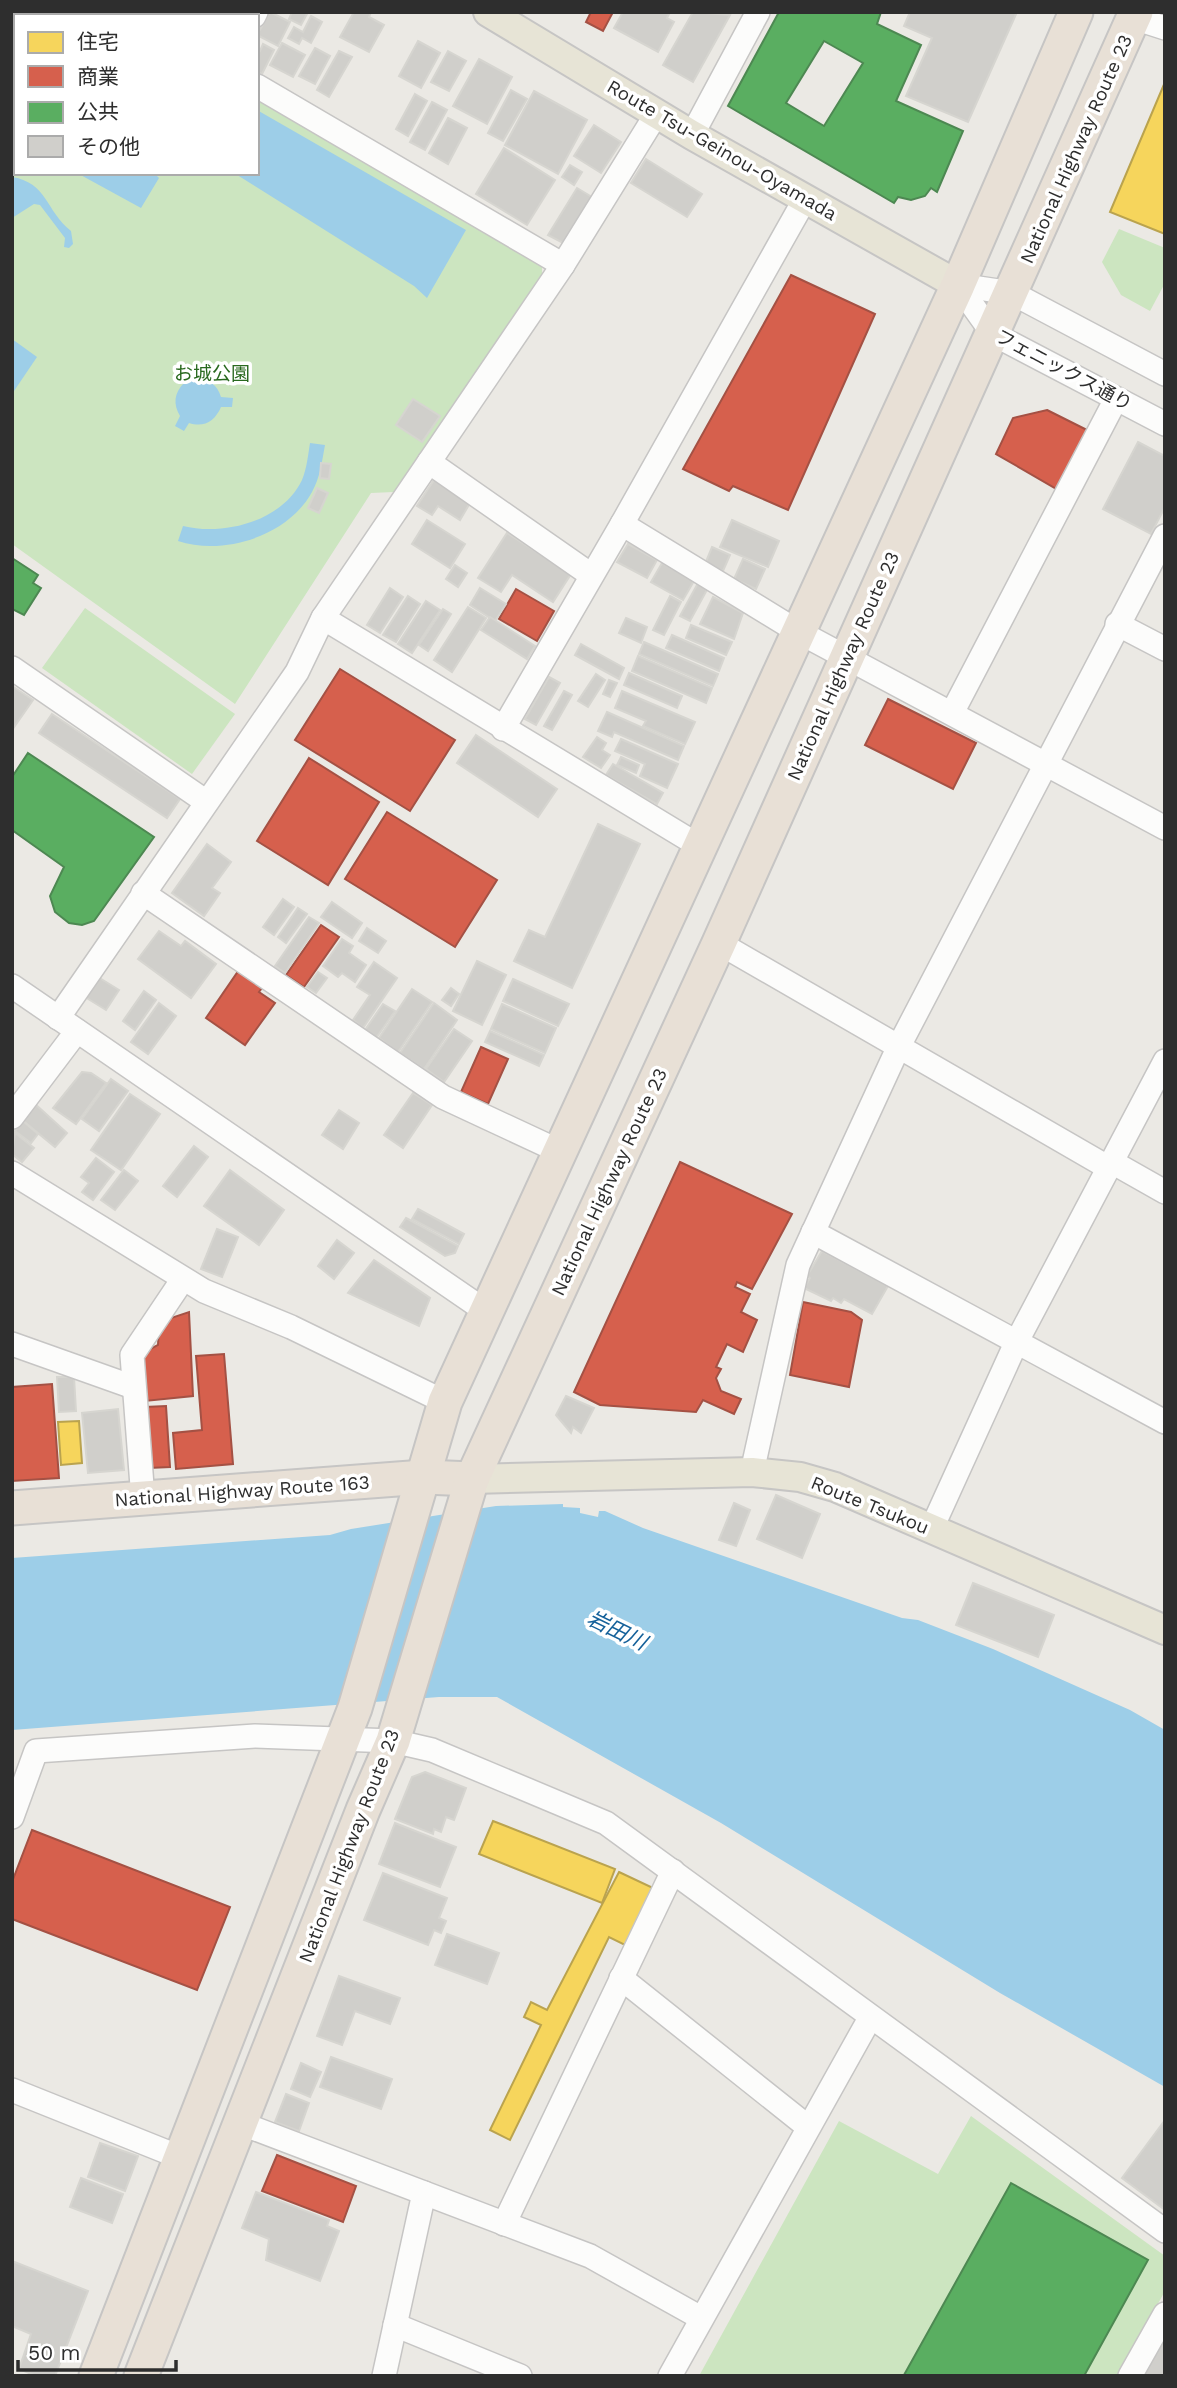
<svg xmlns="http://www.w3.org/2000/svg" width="1177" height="2388" viewBox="0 0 1177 2388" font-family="'Work Sans','Noto Sans JP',sans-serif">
  <rect width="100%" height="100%" fill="#ebe9e4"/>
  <g fill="#cce5c0">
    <polygon points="12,12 103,12 109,16 16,16 16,173 257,173 257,100 542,263 542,274 394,492 371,493 235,704 12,544"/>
    <polygon points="1119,229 1165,248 1165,283 1150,311 1121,295 1102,262"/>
    <polygon points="85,608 235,714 192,774 42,668"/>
    <polygon points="971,2116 1165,2256 1165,2291 1118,2376 699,2376 839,2121 938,2174"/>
  </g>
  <g fill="#9dcee8">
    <polygon points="12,12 88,12 94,16 16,16 16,105 12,102"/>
    <polygon points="257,110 466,230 427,298 414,286 234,173 257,173"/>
    <polygon points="77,173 154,173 159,178 141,208"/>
    <path d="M12,177C48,183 45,210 71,231L73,244L69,248L64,247L65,238L40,205L34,204L12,218Z"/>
    <polygon points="12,339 37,357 12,394"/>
    <path d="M188,368L192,379C206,377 217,383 221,397L233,398L232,407H221C215,421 204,428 189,423L184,431L175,426L180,416C173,404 174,393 184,383L180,371Z"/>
    <path d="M310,443L325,445C322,461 320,478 312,492C288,536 224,556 178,541L183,526C223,536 282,522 302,480C307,468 308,455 310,443Z"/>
    <polygon points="563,1504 563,1507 580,1508 580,1513 598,1517 599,1511 605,1511 643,1528 902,1618 918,1620 993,1649 1130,1710 1165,1730 1165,2087 1000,1993 721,1823 497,1697 439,1697 12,1730 12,1558 330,1535 351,1529 496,1506"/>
  </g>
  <g fill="#f6d55c" stroke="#baa34e" stroke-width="2">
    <polygon points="1165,82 1165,234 1110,212"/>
    <polygon points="79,1421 82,1463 61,1465 58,1422"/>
    <polygon points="493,1821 615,1869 602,1903 479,1854"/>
    <polygon points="619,1872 653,1888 625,1945 609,1937 510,2140 490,2130 541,2025 524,2017 531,2002 547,2010"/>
  </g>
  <g fill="#d6604d" stroke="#a45144" stroke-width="2">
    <polygon points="591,12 613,12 603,31 586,22"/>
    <polygon points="791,275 875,314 788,510 733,486 729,491 683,469"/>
    <polygon points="1047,410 1091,432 1060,491 996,454 1013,418"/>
    <polygon points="516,589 554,611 537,641 499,619"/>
    <polygon points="340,669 455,740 410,811 295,740"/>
    <polygon points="888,699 976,743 953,789 865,745"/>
    <polygon points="309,758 379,802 328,885 257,841"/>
    <polygon points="387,812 497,880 455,947 345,879"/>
    <polygon points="321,925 339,937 304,987 286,975"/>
    <polygon points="241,967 265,984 259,992 275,1003 245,1045 206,1018"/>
    <polygon points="481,1047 508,1059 488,1104 461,1092"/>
    <polygon points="680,1162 792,1214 752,1289 737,1282 735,1287 750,1294 741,1312 757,1320 743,1352 727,1344 716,1367 721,1369 716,1378 721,1391 741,1399 734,1414 703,1400 696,1412 600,1405 574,1392"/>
    <polygon points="803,1302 851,1312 862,1320 849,1387 790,1375"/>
    <polygon points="189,1312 193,1396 145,1401 141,1354 158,1345 159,1328 168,1319"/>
    <polygon points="224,1354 233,1464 176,1469 173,1433 202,1430 196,1356"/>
    <polygon points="52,1384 59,1478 12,1481 12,1387"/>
    <polygon points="166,1406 170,1467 149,1468 145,1407"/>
    <polygon points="32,1830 230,1907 197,1990 12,1919 12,1882"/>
    <polygon points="277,2155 356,2186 343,2222 262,2191"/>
  </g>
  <g fill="#5aae61" stroke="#4d8852" stroke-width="2" fill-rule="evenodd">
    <path d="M779,12H881L877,24L921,45L896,101L963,131L937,192L931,188L925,196L911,200L898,197L894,203L728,106ZM824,41L863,63L824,126L786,103Z"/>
    <polygon points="12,558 38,575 33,583 41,588 24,615 12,609"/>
    <polygon points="28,753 154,837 94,921 82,925 69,923 55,912 50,896 64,867 12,830 12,777"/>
    <polygon points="1011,2183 1148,2260 1084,2376 904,2375"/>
  </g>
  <g fill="#d0cfcb" stroke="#d6d5d0" stroke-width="2">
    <polygon points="270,12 290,22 278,46 257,35"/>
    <polygon points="292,12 308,12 301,25 289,19"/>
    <polygon points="354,12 371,12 369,17 384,25 369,52 340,37"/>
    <polygon points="623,12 670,12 667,18 674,22 658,52 614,28"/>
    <polygon points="693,12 730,15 693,82 663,65"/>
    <polygon points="910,12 1017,12 968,122 906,96 932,38 904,26"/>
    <polygon points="311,16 322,22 311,43 302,38 299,44 288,38 294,27 303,32"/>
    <polygon points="418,41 440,53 421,88 399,76"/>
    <polygon points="282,43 305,55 293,77 270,65"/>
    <polygon points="263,44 274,50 262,74 257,72 257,50 260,51"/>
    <polygon points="315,48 330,56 315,84 299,76"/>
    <polygon points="339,51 352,57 329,97 317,90"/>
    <polygon points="448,51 466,61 449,91 431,82"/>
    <polygon points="479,59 512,77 487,124 453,106"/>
    <polygon points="511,90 527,99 503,141 488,133"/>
    <polygon points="534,91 587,120 558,174 505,145"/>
    <polygon points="415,94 427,101 408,136 396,129"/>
    <polygon points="432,102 447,110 425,150 410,142"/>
    <polygon points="448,118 467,128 448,164 429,153"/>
    <polygon points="594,125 621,142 601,173 574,156"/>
    <polygon points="504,148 555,180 527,225 476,194"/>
    <polygon points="646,159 702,194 687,217 631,183"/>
    <polygon points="570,165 582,172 574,185 562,177"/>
    <polygon points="577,188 592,197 563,243 548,235"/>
    <polygon points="413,399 440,416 422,442 396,425"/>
    <polygon points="1138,442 1165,456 1165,507 1151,534 1103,509"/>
    <polygon points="321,463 331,464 329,479 320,478"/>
    <polygon points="434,480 470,503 460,520 438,506 432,515 417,506"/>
    <polygon points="317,488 328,493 319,513 308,508"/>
    <polygon points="427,520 465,544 450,568 412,544"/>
    <polygon points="732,520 779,541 768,567 720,547"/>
    <polygon points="507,533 571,574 553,602 512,575 501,592 478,578"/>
    <polygon points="628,544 657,560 647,578 617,562"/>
    <polygon points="712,547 730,555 723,571 705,564"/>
    <polygon points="743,559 765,569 756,589 734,579"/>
    <polygon points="662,563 694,581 683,600 651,582"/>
    <polygon points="455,565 467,573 458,587 446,579"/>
    <polygon points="698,583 708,588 690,621 680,616"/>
    <polygon points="390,588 403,597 380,633 367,625"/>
    <polygon points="480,588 506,604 495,621 470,605"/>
    <polygon points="408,596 420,604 396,642 383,635"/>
    <polygon points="670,596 681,602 664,635 653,630"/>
    <polygon points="713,597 743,613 734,639 700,624"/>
    <polygon points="426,601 440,610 412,653 398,644"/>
    <polygon points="468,607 486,618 452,672 434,660"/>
    <polygon points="443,609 451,614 428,651 419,645"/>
    <polygon points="490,617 535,646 527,659 481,630"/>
    <polygon points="626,618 647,627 641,643 619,633"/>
    <polygon points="691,625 732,642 726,655 686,638"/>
    <polygon points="672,635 724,658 719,671 666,648"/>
    <polygon points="644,642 718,674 713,686 639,654"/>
    <polygon points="581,644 624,668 619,679 575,655"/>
    <polygon points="638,656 712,688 706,703 632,671"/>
    <polygon points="629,673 682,696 677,708 624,685"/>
    <polygon points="596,674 605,680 588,707 578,701"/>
    <polygon points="549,677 560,683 536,725 525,719"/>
    <polygon points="609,680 617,683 610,697 603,694"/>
    <polygon points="12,686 33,700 12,730"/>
    <polygon points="564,691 572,695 552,730 544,726"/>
    <polygon points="622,691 695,722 685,744 643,726 646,721 615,708"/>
    <polygon points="607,712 684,746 678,760 614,732 612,737 598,731"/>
    <polygon points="52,714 180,799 167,818 39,733"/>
    <polygon points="476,735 557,789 538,817 457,763"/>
    <polygon points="597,737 606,743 602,750 610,755 601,768 583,757"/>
    <polygon points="621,739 678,764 667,788 640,776 645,764 615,751"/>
    <polygon points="621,757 639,765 636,773 617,765"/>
    <polygon points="613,764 663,793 657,804 606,775"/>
    <polygon points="598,824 640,844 572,988 514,961 529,930 545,937"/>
    <polygon points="207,844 231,862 212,888 220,893 204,916 172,893"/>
    <polygon points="283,899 294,907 274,935 263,927"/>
    <polygon points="332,902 362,923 352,938 321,917"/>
    <polygon points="298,908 307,914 286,943 278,937"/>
    <polygon points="309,917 319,923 285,973 275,966"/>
    <polygon points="367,928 386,941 378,953 359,941"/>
    <polygon points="159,931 181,946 185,941 216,964 191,998 138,959"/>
    <polygon points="342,939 353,946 349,953 366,965 355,982 342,973 338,977 323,966"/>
    <polygon points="477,961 506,975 482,1025 453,1011"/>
    <polygon points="374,962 397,978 363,1028 353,1020 370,995 357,987"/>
    <polygon points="318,972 327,978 316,993 307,987"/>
    <polygon points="98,977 119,990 106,1010 85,997"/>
    <polygon points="513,979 569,1004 558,1026 503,1001"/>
    <polygon points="451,988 459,994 451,1006 442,1000"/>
    <polygon points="412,989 432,1002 398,1052 379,1038"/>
    <polygon points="144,991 156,1000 135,1030 123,1021"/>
    <polygon points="159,1003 176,1016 148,1054 131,1042"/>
    <polygon points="434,1003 457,1020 424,1069 400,1053"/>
    <polygon points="383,1004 395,1011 376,1038 365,1030"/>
    <polygon points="502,1004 556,1028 545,1053 491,1029"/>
    <polygon points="454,1029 472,1041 444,1082 426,1069"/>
    <polygon points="490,1031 544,1055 539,1066 485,1042"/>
    <polygon points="82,1072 91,1073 106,1083 76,1124 53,1108"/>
    <polygon points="111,1079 128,1091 99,1131 82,1119"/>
    <polygon points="413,1093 432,1105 403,1148 384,1135"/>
    <polygon points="130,1094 160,1114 121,1170 91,1150"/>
    <polygon points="34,1103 67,1133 55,1147 21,1119"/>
    <polygon points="339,1110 359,1123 343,1149 322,1135"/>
    <polygon points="23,1121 38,1134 31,1143 15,1131"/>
    <polygon points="15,1133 34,1148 22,1162 12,1154"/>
    <polygon points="194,1146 208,1157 177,1197 163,1186"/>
    <polygon points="96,1158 114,1172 93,1200 82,1192 89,1183 81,1177"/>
    <polygon points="124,1170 138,1181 115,1210 101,1200"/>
    <polygon points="230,1170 284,1210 259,1245 204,1206"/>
    <polygon points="418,1209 464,1234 459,1244 412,1219"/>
    <polygon points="406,1218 458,1246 455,1253 445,1256 400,1227"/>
    <polygon points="217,1229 238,1237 222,1277 201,1269"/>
    <polygon points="337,1240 354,1253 334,1279 318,1266"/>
    <polygon points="822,1251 888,1286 872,1314 844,1299 841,1303 833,1298 831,1301 804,1288 810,1278 807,1276"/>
    <polygon points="374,1260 430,1298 419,1326 348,1293"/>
    <polygon points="57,1377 74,1377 76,1411 59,1412"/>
    <polygon points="566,1396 594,1408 581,1433 573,1427 571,1433 556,1415"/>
    <polygon points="118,1409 124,1470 88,1473 82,1413"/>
    <polygon points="776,1495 820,1514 802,1558 757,1539"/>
    <polygon points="734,1503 750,1510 736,1546 719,1540"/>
    <polygon points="973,1583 1054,1615 1038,1657 956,1625"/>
    <polygon points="425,1772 466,1788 454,1820 446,1817 441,1832 434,1829 433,1834 395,1819 412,1777"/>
    <polygon points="395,1823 456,1847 440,1887 379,1864"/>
    <polygon points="383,1873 447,1898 439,1918 446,1921 441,1933 434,1930 428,1945 364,1920"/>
    <polygon points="447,1934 499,1953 487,1984 435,1965"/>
    <polygon points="339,1976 400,1998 390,2024 355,2011 342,2045 317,2036"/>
    <polygon points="331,2057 392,2079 381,2109 320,2087"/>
    <polygon points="301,2063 321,2072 310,2097 291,2089"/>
    <polygon points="286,2094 309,2103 299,2131 275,2122"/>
    <polygon points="1165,2120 1165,2210 1122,2178"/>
    <polygon points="100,2143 138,2156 125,2191 88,2177"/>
    <polygon points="81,2178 123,2194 112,2223 70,2207"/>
    <polygon points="256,2192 329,2220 327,2226 339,2231 320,2281 266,2260 269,2239 242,2228"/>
    <polygon points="12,2261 88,2291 55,2376 36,2376 19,2369 31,2334 12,2326"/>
    <polygon points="1165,2335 1165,2376 1140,2376"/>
  </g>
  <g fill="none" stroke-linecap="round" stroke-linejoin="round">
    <g stroke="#c6c5c4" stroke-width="26">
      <g id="minor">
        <polyline points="125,12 132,16"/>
        <polyline points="254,16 256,12"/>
        <polyline points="1134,18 1165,28"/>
        <polyline points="257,86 563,265"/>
        <polyline points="692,135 758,12"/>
        <polyline points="958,285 993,334 1165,424"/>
        <polyline points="958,285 1012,293 1165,374"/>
        <polyline points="429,462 591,575"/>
        <polyline points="622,524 797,631 1165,828"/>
        <polyline points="323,618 701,847"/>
        <polyline points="1117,624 1165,649"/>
        <polyline points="12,668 205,801"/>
        <polyline points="952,713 1116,399"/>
        <polyline points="503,729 622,524 805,199"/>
        <polyline points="143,893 443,1097 561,1152"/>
        <polyline points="719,943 1109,1168"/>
        <polyline points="12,986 487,1312"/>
        <polyline points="58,1018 297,672 323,618 563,265 657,113"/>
        <polyline points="12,1117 77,1031"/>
        <polyline points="1112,1162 1165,1192"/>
        <polyline points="12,1173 204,1291 291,1327 445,1402"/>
        <polyline points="813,1232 1165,1422"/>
        <polyline points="12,1344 133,1387"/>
        <polyline points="752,1472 798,1265 899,1046 1165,536"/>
        <polyline points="143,1499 132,1355 183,1279"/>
        <polyline points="931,1530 1016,1343 1165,1061"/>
        <polyline points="12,1817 36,1751 255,1736 393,1741 432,1750 606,1823 1165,2231"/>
        <polyline points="621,1978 808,2127"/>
        <polyline points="12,2090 182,2158"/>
        <polyline points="240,2123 590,2256 701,2318"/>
        <polyline points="504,2224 673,1871"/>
        <polyline points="395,2325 520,2376"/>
        <polyline points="384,2376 424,2193"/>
        <polyline points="670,2376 870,2018"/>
        <polyline points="1130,2376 1165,2314"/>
      </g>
    </g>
    <g stroke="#c6c5c4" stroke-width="32">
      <g id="major">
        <polyline points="488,12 692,135 958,285"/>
        <polyline points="472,1479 752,1472 800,1477 835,1487 1165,1630"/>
      </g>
    </g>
    <g stroke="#c6c5c4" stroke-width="37">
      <g id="highway">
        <polyline points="12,1508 424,1477 472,1479"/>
        <polyline points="96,2376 355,1708 445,1402 958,285 1076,12"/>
        <polyline points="141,2376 363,1810 393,1741 472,1479 719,943 1136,12"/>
      </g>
    </g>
    <use href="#minor" stroke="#fcfcfb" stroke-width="23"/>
    <use href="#major" stroke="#e7e4d6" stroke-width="28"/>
    <use href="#highway" stroke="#e8e0d6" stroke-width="33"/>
  </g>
  <g text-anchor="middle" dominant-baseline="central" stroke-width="7" stroke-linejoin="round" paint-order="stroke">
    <g font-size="19" fill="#2e2e2e" stroke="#fff">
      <text transform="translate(1076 149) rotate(-66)">National Highway Route 23</text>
      <text transform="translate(722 150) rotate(30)">Route Tsu-Geinou-Oyamada</text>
      <text transform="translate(1064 370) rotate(28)">フェニックス通り</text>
      <text transform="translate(843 666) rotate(-66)">National Highway Route 23</text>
      <text transform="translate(609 1182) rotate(-65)">National Highway Route 23</text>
      <text transform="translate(242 1491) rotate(-4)">National Highway Route 163</text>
      <text transform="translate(870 1505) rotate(22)">Route Tsukou</text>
      <text transform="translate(349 1846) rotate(-69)">National Highway Route 23</text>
    </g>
    <g font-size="19" fill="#29691f" stroke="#fff">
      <text x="212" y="373">お城公園</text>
    </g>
    <g font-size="21" font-style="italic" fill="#15619a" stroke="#fff">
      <text transform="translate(617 1630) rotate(26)">岩田川</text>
    </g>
  </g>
  <rect width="1177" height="2388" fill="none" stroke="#2e2e2e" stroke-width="28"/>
  <rect x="14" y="14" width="245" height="161" fill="#ffffff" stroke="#ababab" stroke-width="2"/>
  <rect x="28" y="32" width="35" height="21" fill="#f6d55c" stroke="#ababab" stroke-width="2"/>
  <text x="77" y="49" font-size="21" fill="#2e2e2e">住宅</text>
  <rect x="28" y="66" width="35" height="21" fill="#d6604d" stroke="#ababab" stroke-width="2"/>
  <text x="77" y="84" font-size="21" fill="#2e2e2e">商業</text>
  <rect x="28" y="102" width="35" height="21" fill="#5aae61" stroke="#ababab" stroke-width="2"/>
  <text x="77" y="119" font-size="21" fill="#2e2e2e">公共</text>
  <rect x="28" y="136" width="35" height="21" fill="#d0cfcb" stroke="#ababab" stroke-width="2"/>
  <text x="77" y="154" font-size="21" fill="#2e2e2e">その他</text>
  <path d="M18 2360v10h158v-10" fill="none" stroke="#2e2e2e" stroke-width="3.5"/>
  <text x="28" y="2360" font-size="21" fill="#2e2e2e" stroke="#ffffff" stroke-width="5" paint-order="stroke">50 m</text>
</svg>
